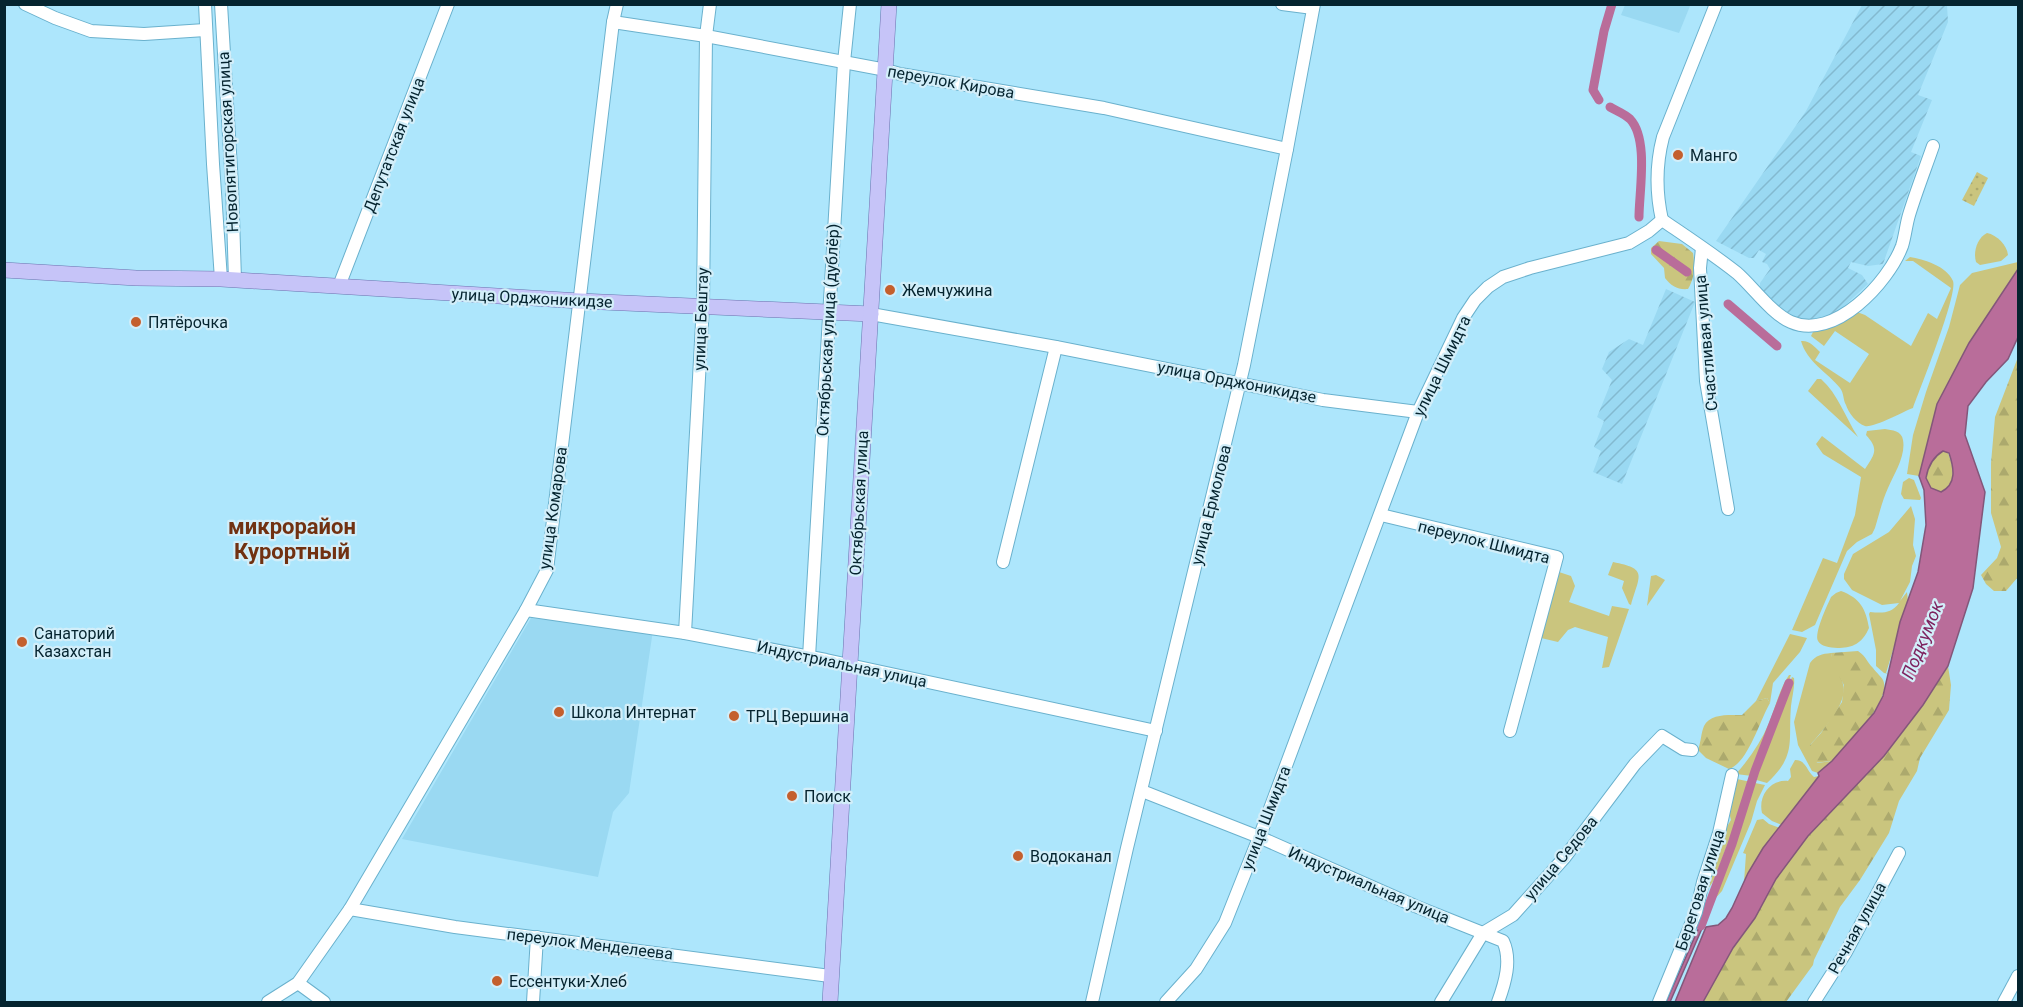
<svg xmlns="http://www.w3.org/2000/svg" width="2023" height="1007" viewBox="0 0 2023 1007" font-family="Roboto,sans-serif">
  <defs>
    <pattern id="industrial-furrows" width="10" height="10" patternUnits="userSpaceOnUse" patternTransform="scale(1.5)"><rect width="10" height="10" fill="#9ad9f2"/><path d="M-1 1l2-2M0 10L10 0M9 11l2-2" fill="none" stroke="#83bad0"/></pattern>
    <pattern id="forest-firs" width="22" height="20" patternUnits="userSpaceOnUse" patternTransform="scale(1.5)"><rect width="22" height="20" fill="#cac57e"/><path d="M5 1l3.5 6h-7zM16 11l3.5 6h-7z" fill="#aca96d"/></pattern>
    <pattern id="park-dots" width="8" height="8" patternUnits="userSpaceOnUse" patternTransform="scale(1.5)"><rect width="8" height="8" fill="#cac57e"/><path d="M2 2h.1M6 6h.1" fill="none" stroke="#aca96d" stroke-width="1.8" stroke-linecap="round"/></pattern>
  </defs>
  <rect width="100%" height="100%" fill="#ade6fc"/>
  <g fill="#9ad9f2">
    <polygon points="1687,5 1690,6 1679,33 1621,15 1625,5"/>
    <polygon points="531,618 653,630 629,793 613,812 598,877 402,839"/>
  </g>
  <g fill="url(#industrial-furrows)">
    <polygon points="1862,5 1947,5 1948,22 1918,95 1932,100 1911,152 1921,156 1883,264 1868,266 1851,262 1848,268 1862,275 1868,284 1839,311 1819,320 1805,322 1793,319 1760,288 1760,283 1770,269 1767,264 1762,262 1766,254 1759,250 1754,258 1749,258 1716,241 1806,111"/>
    <polygon points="1666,289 1695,302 1622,484 1593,472 1601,451 1594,447 1604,421 1597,417 1612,380 1602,369 1609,352 1629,339 1643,345"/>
  </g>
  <g fill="#cac57e">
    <path d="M1987,233C1997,235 2007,245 2008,255L2001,261L1980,265L1976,262C1973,252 1977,238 1987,233Z"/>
    <path d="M1910,257C1923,259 1947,266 1953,281C1958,294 1920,389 1913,408C1902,412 1874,428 1865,426C1857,424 1848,412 1846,405C1843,400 1844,393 1840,388C1827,372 1807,362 1801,341C1809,340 1814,346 1820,352L1815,360L1850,383L1869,354L1835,331L1824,346L1811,336L1813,332L1837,326L1857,312L1865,315L1911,346L1928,313L1937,319L1951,288L1913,261H1905Z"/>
    <polygon points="2018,262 2018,269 1969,343 1937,404 1919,476 1907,474 1913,435 1926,392 1949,327 1960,285 1972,273"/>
    <path d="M1817,379H1821C1838,394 1845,417 1858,437L1808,391Z"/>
    <path d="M1885,429C1892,430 1902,431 1903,440C1906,456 1894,474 1888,488C1882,501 1879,515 1875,528L1872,534L1857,542L1847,551L1815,625L1802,632L1792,630L1823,558L1837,563L1855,515L1861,477L1823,454L1816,444L1822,436L1865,469C1875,454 1879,449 1866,435L1867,431Z"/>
    <polygon points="1909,478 1914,480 1921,498 1920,500 1904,499 1901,494 1903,482"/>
    <path d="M1911,506L1915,519L1913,545L1916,556L1912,566L1910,582L1900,601L1907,592L1908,601L1886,673L1889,674L1884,673L1876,666V650L1869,614L1870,612C1882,613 1891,614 1899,603L1882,605L1852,590L1844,579V574L1853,554L1889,532Z"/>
    <path d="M1613,562C1648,569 1640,574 1631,605L1629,604L1622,588L1624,581L1608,575Z"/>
    <polygon points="1559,572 1571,576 1575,586 1569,602 1609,616 1612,606 1629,609 1609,667 1602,668 1608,637 1575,627 1568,630 1558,642 1541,638"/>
    <polygon points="1656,575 1665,580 1647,606 1651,576"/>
    <path d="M1841,591C1860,598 1866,609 1869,628C1866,635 1861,642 1854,645C1846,649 1823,650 1818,641C1814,633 1827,606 1831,597L1836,593Z"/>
    <polygon points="1790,634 1807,638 1800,652 1773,683 1770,703 1767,698 1756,701"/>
    <path d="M1831,653C1834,668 1840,672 1843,684C1849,702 1822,732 1810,745L1817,763L1832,761L1818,773L1812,771L1798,745L1794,722L1810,663C1816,655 1822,654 1831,653Z"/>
    <path d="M1789,675H1791L1752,776L1736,774C1750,758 1761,742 1769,723C1776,706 1779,690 1789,675Z"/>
    <path d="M1792,677L1794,678C1795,687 1792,697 1791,706C1788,742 1797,755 1767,783L1753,779Z"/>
    <path d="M1795,760C1806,760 1806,770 1814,777L1819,776L1782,825L1772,821L1762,813C1758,796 1770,779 1788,781L1791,777L1790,769Z"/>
    <polygon points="1737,779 1751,782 1714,880 1702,898 1722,835 1731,820 1729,812"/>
    <polygon points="1755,783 1765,785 1757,801 1751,822 1722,891 1712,902"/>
    <polygon points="1763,819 1769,824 1780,828 1763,848 1744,882 1746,854 1743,853 1757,820"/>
  </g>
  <g fill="url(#forest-firs)">
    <path d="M1659,241L1682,244L1693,253C1695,267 1695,277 1688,289C1678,290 1671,286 1665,278L1664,268L1651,254V248Z"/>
    <polygon points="2018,357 2018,577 2006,591 1994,591 1986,584 1981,575 1997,558 2001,547 1991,513 1991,463 1995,417"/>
    <path d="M1943,451L1948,453C1954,468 1957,484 1941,492L1931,488L1926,478C1928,466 1933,457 1943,451Z"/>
    <path d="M1858,651C1867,657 1866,661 1873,668C1876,673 1883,677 1884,683C1888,705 1846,746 1832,761L1813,763L1809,754L1810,745L1821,733L1842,702L1844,685L1833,665L1831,653Z"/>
    <polygon points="1948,666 1951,685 1949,710 1920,758 1917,771 1899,801 1889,833 1860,880 1840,907 1814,960 1813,965 1786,1002 1703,1002 1733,948 1755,918 1775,879 1808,836 1884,756 1923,705"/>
    <path d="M1767,698L1770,703C1760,720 1748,763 1729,769L1706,758L1698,750C1701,742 1701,733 1704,726C1710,713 1730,715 1742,715L1756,701Z"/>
  </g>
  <polygon fill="url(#park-dots)" points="1977,172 1988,178 1974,206 1962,200"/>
  <g fill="#b96d9a" stroke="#83577a" stroke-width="1.5" fill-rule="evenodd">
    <path d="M2018,269V337L2008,359L1986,382L1968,406L1965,435L1985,492L1973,588L1948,666L1923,705L1884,756L1808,836L1776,879L1755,918L1733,948L1703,1002H1675L1706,927L1718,925L1726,918L1732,908L1748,873L1763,848L1819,776L1818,773L1832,761L1874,713L1883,696L1900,622L1918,572L1926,525L1924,490L1919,476L1937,404L1969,343ZM1943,451L1949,453C1954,468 1957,484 1941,492L1931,488L1926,478C1928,466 1933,457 1943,451Z"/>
    <polygon points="1704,916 1707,917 1670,1002 1666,1002"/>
  </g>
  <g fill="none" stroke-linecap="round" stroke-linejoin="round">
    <g stroke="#b96d9a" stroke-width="9">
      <polyline points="1599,100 1593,90 1604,31 1612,4"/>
      <path d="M1610,107C1617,111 1625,114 1630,119C1649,139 1639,192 1639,217"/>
      <polyline points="1656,250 1687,272"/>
      <polyline points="1728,304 1777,346"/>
      <polyline points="1701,926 1732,844 1755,771 1789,683"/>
    </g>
    <g stroke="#6ab1cd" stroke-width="14">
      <g id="minor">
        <polyline points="25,4 55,18 91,31 144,34 205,30"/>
        <polyline points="205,4 213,164 221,279"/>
        <polyline points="221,4 232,185 235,280"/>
        <polyline points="1282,4 1313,8"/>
        <polyline points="613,22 706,36 886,70 900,74 1104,108 1287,149"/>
        <path d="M1662,220C1687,237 1713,254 1737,273C1753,287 1772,314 1791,322C1834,341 1888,283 1902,246C1905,237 1906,225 1909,215C1916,192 1925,169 1933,146"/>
        <path d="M1662,220C1656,193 1656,164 1663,137L1716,4"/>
        <polyline points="1702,248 1700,268 1706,381 1728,509"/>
        <polyline points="339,286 448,4"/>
        <polyline points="871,314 1056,347 1323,400 1418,412"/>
        <polyline points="1381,515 1557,557 1510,731"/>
        <polyline points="1003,562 1056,347"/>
        <polyline points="526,610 685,633 826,660 1156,731"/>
        <polyline points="685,633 703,305 706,36 710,4"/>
        <polyline points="809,657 844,62 850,4"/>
        <path d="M1142,791L1259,837L1415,906L1503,941C1512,960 1505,983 1498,1002"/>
        <polyline points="350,909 455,927 830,976"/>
        <polyline points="298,983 324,1002"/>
        <polyline points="268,1002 298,983 350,909 526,610 547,570 613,22 617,4"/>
        <polyline points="533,1002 537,937"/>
        <polyline points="1092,1002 1127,848 1244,365 1287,149 1314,4"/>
        <polyline points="1166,1002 1196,969 1225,923 1262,830 1418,412 1463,318 1475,300 1488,287 1503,277 1530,268 1629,243 1649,231 1662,220"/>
        <polyline points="1441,1002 1483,933 1513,915 1565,857 1635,764 1662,736 1683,749 1692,750"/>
        <polyline points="1659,1002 1696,912 1703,882 1719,833 1732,775"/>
        <polyline points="1814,1002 1846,952 1899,853"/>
        <polyline points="2004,1002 2018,976"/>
      </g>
    </g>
    <g stroke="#6a73af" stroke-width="16">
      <g id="major">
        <polyline points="4,270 136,278 221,279 580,301 871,314"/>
        <polyline points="830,1002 889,4"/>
      </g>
    </g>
    <use href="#minor" stroke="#fff" stroke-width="12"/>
    <use href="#major" stroke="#c6c4f8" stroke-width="15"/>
  </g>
  <g fill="#c45f2d" stroke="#d2eef9" stroke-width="2">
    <circle cx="1678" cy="155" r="6"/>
    <circle cx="890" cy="290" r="6"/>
    <circle cx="136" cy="322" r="6"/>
    <circle cx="22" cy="642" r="6"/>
    <circle cx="559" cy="712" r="6"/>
    <circle cx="734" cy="716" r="6"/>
    <circle cx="792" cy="796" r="6"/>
    <circle cx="1018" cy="856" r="6"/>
    <circle cx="497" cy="981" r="6"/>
  </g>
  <g text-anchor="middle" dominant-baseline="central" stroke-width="4.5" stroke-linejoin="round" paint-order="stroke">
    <g font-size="16" fill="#05242f" stroke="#d2eef9">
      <text transform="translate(951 82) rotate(10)">переулок Кирова</text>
      <text transform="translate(228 142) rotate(-93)">Новопятигорская улица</text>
      <text transform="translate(394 145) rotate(-69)">Депутатская улица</text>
      <text transform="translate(532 298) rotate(3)">улица Орджоникидзе</text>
      <text transform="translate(701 319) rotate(-88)">улица Бештау</text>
      <text transform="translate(828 330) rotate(-87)">Октябрьская улица (дублёр)</text>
      <text transform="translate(1706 343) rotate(-95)">Счастливая улица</text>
      <text transform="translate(1442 366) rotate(-64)">улица Шмидта</text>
      <text transform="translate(1237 382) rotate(11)">улица Орджоникидзе</text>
      <text transform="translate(859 503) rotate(-87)">Октябрьская улица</text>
      <text transform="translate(1211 505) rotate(-76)">улица Ермолова</text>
      <text transform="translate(553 508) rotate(-82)">улица Комарова</text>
      <text transform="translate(1484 542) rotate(14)">переулок Шмидта</text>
      <text transform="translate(842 664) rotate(12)">Индустриальная улица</text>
      <text transform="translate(1266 818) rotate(-69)">улица Шмидта</text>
      <text transform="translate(1561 858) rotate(-50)">улица Седова</text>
      <text transform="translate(1369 885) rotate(23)">Индустриальная улица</text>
      <text transform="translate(1700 890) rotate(-72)">Береговая улица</text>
      <text transform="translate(1857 928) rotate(-61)">Речная улица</text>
      <text transform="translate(590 944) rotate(7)">переулок Менделеева</text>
    </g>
    <g font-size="16" fill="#05242f" stroke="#d2eef9" text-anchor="start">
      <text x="1690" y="155">Манго</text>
      <text x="902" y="290">Жемчужина</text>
      <text x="148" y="322">Пятёрочка</text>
      <text x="34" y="633">Санаторий<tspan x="34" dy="18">Казахстан</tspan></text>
      <text x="571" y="712">Школа Интернат</text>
      <text x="746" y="716">ТРЦ Вершина</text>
      <text x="804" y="796">Поиск</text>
      <text x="1030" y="856">Водоканал</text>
      <text x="509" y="981">Ессентуки-Хлеб</text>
    </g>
    <g font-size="18" font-style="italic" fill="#7e235f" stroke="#d2eef9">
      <text transform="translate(1922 640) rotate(-68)">Подкумок</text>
    </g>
    <g font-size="22" font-weight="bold" fill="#713111" stroke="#d2eef9">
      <text x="292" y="526">микрорайон<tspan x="292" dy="25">Курортный</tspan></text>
    </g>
  </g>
  <rect width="2023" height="1007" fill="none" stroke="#05242f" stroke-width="12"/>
</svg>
